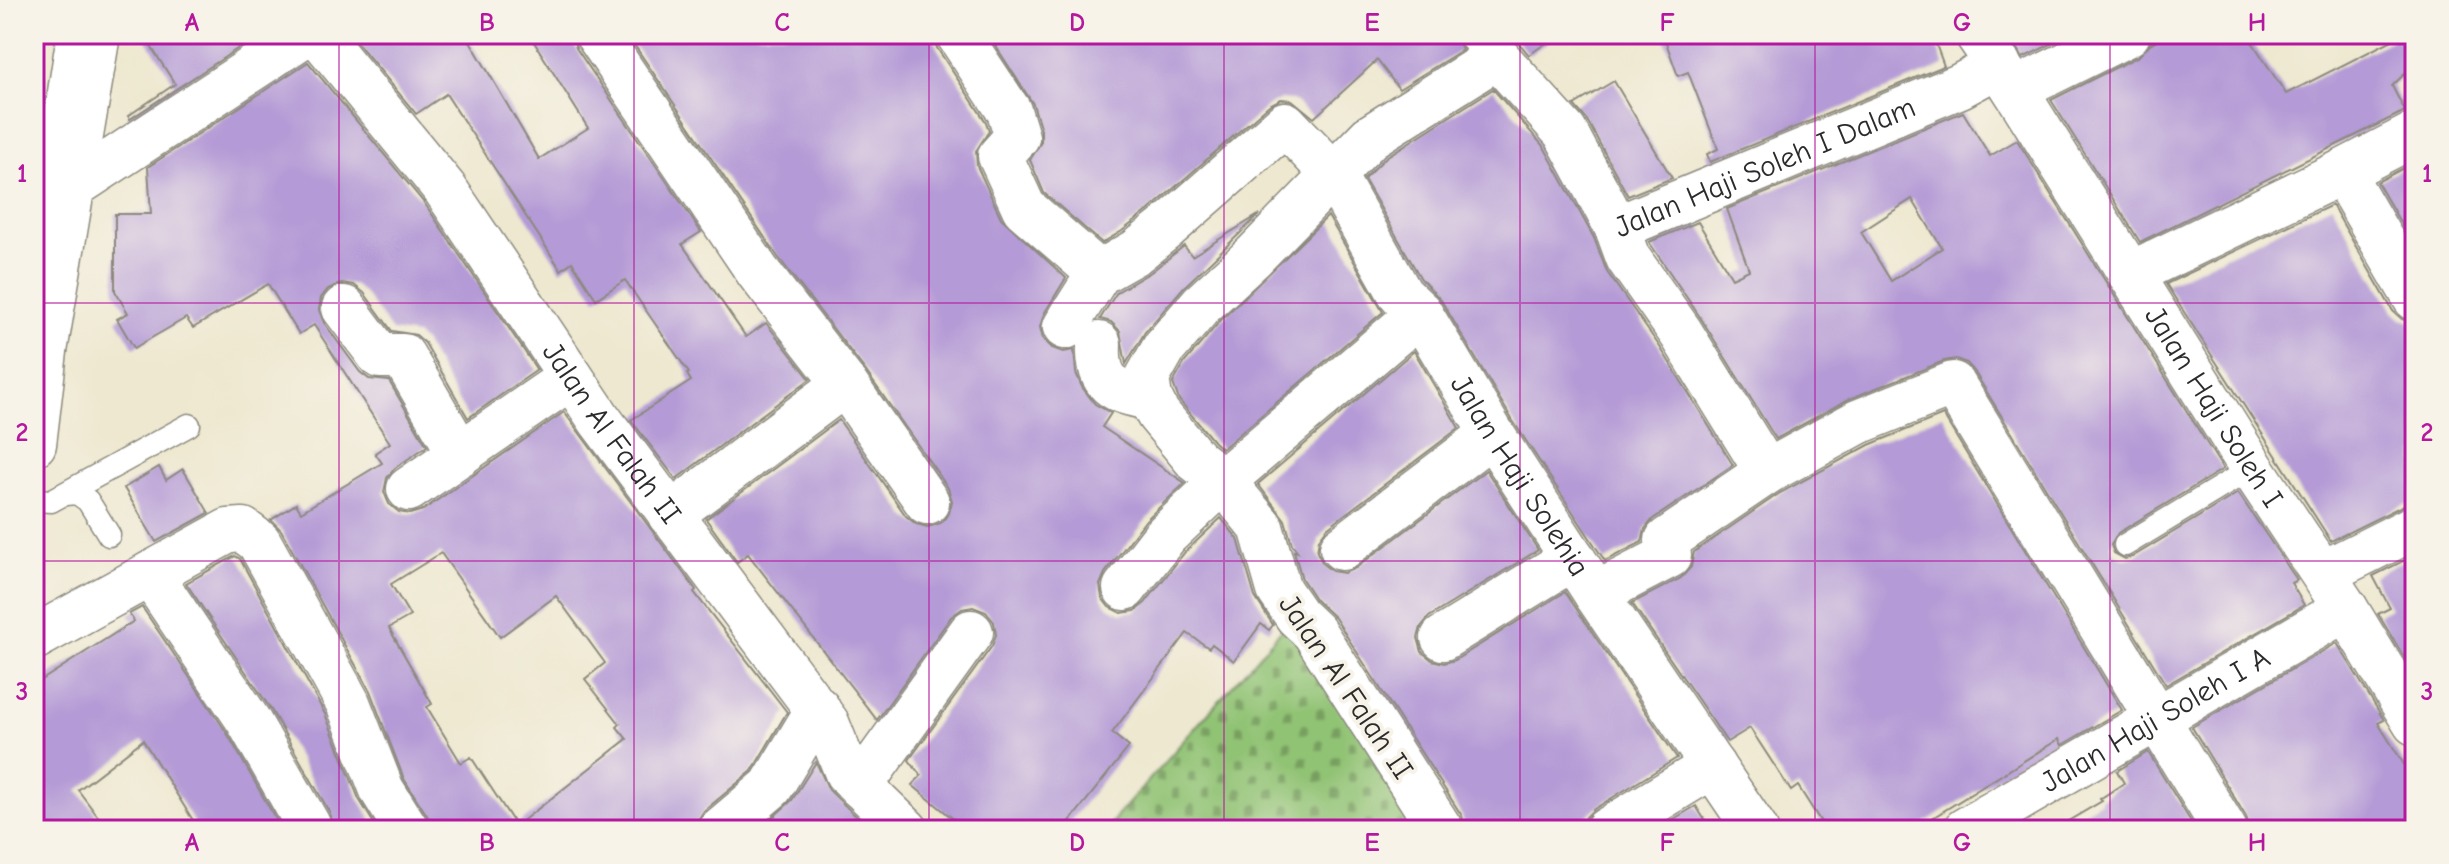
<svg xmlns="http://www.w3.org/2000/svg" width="2449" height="864" viewBox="0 0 2449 864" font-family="'Comic Neue',sans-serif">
  <defs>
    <pattern id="cemetery-stones" width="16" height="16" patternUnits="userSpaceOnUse" patternTransform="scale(2)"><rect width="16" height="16" fill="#91c374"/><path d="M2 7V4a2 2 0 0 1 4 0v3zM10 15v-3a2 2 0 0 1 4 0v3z" fill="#779f5f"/></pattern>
  </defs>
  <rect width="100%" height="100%" fill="#f7f3e8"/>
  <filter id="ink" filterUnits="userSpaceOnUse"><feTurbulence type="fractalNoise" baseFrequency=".0125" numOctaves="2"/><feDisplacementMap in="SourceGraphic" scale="16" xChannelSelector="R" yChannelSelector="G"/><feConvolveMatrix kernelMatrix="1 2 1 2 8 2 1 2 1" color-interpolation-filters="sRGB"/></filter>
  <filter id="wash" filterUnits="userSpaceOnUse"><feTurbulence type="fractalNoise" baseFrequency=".006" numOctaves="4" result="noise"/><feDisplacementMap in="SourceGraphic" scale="32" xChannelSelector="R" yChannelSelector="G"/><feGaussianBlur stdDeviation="1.8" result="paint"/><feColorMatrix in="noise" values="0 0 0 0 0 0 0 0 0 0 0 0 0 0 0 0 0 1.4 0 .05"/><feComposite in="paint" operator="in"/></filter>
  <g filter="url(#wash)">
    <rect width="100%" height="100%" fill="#eee8d0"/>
    <polygon fill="url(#cemetery-stones)" stroke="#5e7750" stroke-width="2" points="1290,620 1428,830 1105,830"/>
    <g id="blocks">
      <g fill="#b49ad6" fill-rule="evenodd">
        <polygon points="143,34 260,34 130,119 128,116 175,84"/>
        <polygon points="350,34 466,34 539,159 588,128 529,34 572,34 576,48 701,232 682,244 746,337 766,323 810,379 676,479 631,420 691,381 687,374 689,373 625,280 596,299 572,262 561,270 446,94 416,114"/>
        <polygon points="627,34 933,34 937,48 986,122 989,131 976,151 977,166 1001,218 1066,278 1044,314 1040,327 1043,339 1052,348 1063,352 1074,350 1076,373 1082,387 1095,404 1111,413 1102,427 1185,483 1146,520 1105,573 1100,585 1102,598 1109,607 1121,613 1135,611 1145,603 1185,552 1221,518 1238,539 1255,597 1273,625 1269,630 1261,624 1234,661 1212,644 1209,648 1187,633 1112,733 1129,747 1063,830 967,830 912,785 921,776 909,760 992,646 996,635 994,622 986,612 973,607 962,609 951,617 877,720 748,554 737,562 706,519 839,420 906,516 916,524 928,527 941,523 949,513 952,501 948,488 865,370 778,257"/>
        <polygon points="988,34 1456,34 1462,50 1399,89 1377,60 1314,118 1292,100 1281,99 1269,105 1149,210 1122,231 1102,243 1044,193 1030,160 1041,142 1041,130 1033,104"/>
        <polygon points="1511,34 1559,34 1529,55"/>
        <polygon points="1663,34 1932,34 1944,66 1710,162 1707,154 1718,149 1688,72 1678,76"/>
        <polygon points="2007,34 2063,34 2065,37 2023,58"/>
        <polygon points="2167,34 2247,34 2286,94 2404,34 2415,34 2415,64 2392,86 2405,111 2140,242 2051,100 2139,56 2150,44"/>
        <path d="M308,62L425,204L537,370L468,418L425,343L416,335L392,331L364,293L354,285L342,283L328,289L321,298L319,310L324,323L360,372L369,379L389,381L427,446L395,468L387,478L384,492L389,504L399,512L410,514L423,510L564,412L696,590L694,592L787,712L752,771L704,811L697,821L696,830H432L428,817L404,779L370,691L281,530L271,520L296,504L301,512L382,463L375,453L390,443L314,325L299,334L268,284L193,328L186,318L134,348L117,319L128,313L115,291V214H151L148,167ZM441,553L500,637L556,596L605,663L585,679L620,724L617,727L627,739L516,826L471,757L461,763L427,707L432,704L389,628L410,616L391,584Z"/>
        <polygon points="1614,81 1672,178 1628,196 1587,120 1574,105"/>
        <polygon points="1493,89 1544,147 1594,238 1607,272 1660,347 1733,465 1653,519 1645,529 1642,542 1605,561 1513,421 1441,300 1421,279 1364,179 1386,157"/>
        <path d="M1963,112L1990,156L2017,140L2223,469L2118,533L2111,545L2114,553L2125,559L2132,557L2238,493L2297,580L2291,583L2304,605L2166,685L1974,371L1967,363L1956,359L1944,361L1849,399L1776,439L1702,320L1649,242L1698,222L1732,278L1749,270L1727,209ZM1912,199L1942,248L1891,281L1861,232Z"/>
        <polygon points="2415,162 2415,248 2377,182"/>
        <polygon points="2332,205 2393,311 2402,319 2415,323 2415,502 2404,505 2331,541 2166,284"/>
        <polygon points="1260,214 1183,288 1145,332 1126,364 1120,331 1111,322 1100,319 1117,292 1151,272 1184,246 1192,256"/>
        <polygon points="1328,216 1383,312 1222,449 1214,442 1179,400 1173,383 1185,362 1220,321"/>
        <polygon points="1414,351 1459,428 1327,528 1319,539 1317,552 1323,564 1332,571 1344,573 1356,568 1486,470 1538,550 1429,617 1421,627 1418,638 1422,652 1432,660 1444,663 1455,660 1565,592 1677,758 1594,809 1586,817 1582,830 1466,830 1462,816 1335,618 1316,600 1302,579 1294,551 1298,552 1292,544 1285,520 1258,484"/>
        <polygon points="1943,415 2122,710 2062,745 2059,739 1913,830 1826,830 1798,786 1791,791 1750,728 1727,742 1632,603 1681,578 1691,567 1694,552 1780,493 1869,445"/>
        <polygon points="159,467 166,480 183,469 209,513 156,542 124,488"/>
        <polygon points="2415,555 2415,675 2378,614 2390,608 2373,576"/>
        <polygon points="235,556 240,559 325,714 359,799 378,830 332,830 330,813 270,708 186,583"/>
        <polygon points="142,607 227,733 282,830 199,830 143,740 78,790 108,830 34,830 34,685 134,621 129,614"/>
        <polygon points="2337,643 2384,720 2378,723 2415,782 2415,830 2250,830 2246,817 2192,727"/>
        <polygon points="2148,752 2196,830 2053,830 2102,801 2100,799 2124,783 2117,771"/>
        <polygon points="816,762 829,790 870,830 759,830 792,800"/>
        <polygon points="1696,806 1711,830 1655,830"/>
      </g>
    </g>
  </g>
  <g filter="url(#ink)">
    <use href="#blocks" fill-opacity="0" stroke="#8c8a7e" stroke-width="2"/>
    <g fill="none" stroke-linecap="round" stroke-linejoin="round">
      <g stroke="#8c8a7e" stroke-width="25">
        <g id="lane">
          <polyline points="34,252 68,34"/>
          <polyline points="65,494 77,493 88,501 109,535"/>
          <polyline points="34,500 51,501 189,425"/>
          <polyline points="2125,545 2252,468"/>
        </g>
      </g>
      <g stroke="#8c8a7e" stroke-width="47">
        <g id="street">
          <path id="s1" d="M318,34L445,189L600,420L827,723L847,773L906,830"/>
          <polyline points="597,34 758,272 845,384 927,502"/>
          <polyline points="958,34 1009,111 1017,137 1000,156 1024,208 1099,273"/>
          <polyline points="1481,34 1497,57 1565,132 1617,228 1628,258 1681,333 1767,472"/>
          <polyline points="2015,90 2128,34"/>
          <polyline points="2342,172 2415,298"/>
          <polyline points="74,186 305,34"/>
          <path id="s2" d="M1617,228L1960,86L1999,65"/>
          <polyline points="2130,274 2342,172 2415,134"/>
          <polyline points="344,308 380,356 403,356 460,454"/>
          <path id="s3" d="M1065,327L1099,273L1136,252L1165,229L1285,124L1333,174L1401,295L1420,313L1492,434L1596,594L1756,830"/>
          <path d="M1099,344C1097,385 1113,391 1150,398"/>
          <polyline points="409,489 571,377"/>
          <polyline points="670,515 845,384"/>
          <polyline points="1342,548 1492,434"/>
          <polyline points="2323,573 2415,527"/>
          <polyline points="150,574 248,720 308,825"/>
          <polyline points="1125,588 1166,535 1223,481 1420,313"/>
          <polyline points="1596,594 1669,556 1667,540 1767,472 1858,422 1953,384 2225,830"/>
          <polyline points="34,638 228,531 243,530 259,542 348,703 382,790 407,830"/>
          <polyline points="1443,638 1573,558"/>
          <polyline points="860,786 971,632"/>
          <polyline points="720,830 771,787 818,709"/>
          <polyline points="1441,830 1314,632 1297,616 1279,590 1261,527 1223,481 1196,460 1158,414 1150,398 1147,378 1164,348 1202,304 1254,256 1370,137 1497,57"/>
          <polyline points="1607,830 1713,766"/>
          <path id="s4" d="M1965,830L2346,609"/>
        </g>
      </g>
      <g stroke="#8c8a7e" stroke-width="47">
        <g id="secondary">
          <path id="s5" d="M1977,34L2015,90L2252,468L2346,609L2415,723"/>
        </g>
      </g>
      <g stroke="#8c8a7e" stroke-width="47">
        <polyline id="primary" points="34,444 45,351 98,34"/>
      </g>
      <use href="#lane" stroke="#fff" stroke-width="22"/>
      <use href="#street" stroke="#fff" stroke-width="44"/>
      <use href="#secondary" stroke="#fff" stroke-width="44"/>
      <use href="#primary" stroke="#fff" stroke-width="44"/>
    </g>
  </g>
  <path fill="none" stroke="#b5179e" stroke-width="2" stroke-opacity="0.55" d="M339,34V830M634,34V830M929,34V830M1224,34V830M1520,34V830M1815,34V830M2110,34V830M34,303H2415M34,561H2415"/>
  <g text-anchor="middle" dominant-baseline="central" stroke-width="8" stroke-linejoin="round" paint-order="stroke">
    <g font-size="30" fill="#2b2b2b" stroke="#f7f3e8">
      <text stroke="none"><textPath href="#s2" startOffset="160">Jalan Haji Soleh I Dalam</textPath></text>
      <text stroke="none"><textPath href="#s5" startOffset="442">Jalan Haji Soleh I</textPath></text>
      <text stroke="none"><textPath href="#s1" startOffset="496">Jalan Al Falah II</textPath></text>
      <text stroke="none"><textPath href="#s3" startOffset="728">Jalan Haji Solehia</textPath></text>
      <text transform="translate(1346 687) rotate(56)">Jalan Al Falah II</text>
      <text stroke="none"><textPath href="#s4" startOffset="220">Jalan Haji Soleh I A</textPath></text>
    </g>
  </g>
  <rect width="2449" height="864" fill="none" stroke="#f7f3e8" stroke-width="88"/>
  <rect x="44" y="44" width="2361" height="776" fill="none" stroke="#b5179e" stroke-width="3"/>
  <g font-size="26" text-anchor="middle" font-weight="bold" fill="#b5179e">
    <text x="192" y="31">A</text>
    <text x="487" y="31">B</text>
    <text x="782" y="31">C</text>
    <text x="1077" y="31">D</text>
    <text x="1372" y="31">E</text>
    <text x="1667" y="31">F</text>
    <text x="1962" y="31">G</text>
    <text x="2257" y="31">H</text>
    <text x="22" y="182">1</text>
    <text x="2427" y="182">1</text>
    <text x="22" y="441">2</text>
    <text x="2427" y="441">2</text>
    <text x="22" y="700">3</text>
    <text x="2427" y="700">3</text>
    <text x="192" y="851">A</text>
    <text x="487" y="851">B</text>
    <text x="782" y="851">C</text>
    <text x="1077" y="851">D</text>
    <text x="1372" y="851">E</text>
    <text x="1667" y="851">F</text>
    <text x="1962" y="851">G</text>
    <text x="2257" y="851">H</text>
  </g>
</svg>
